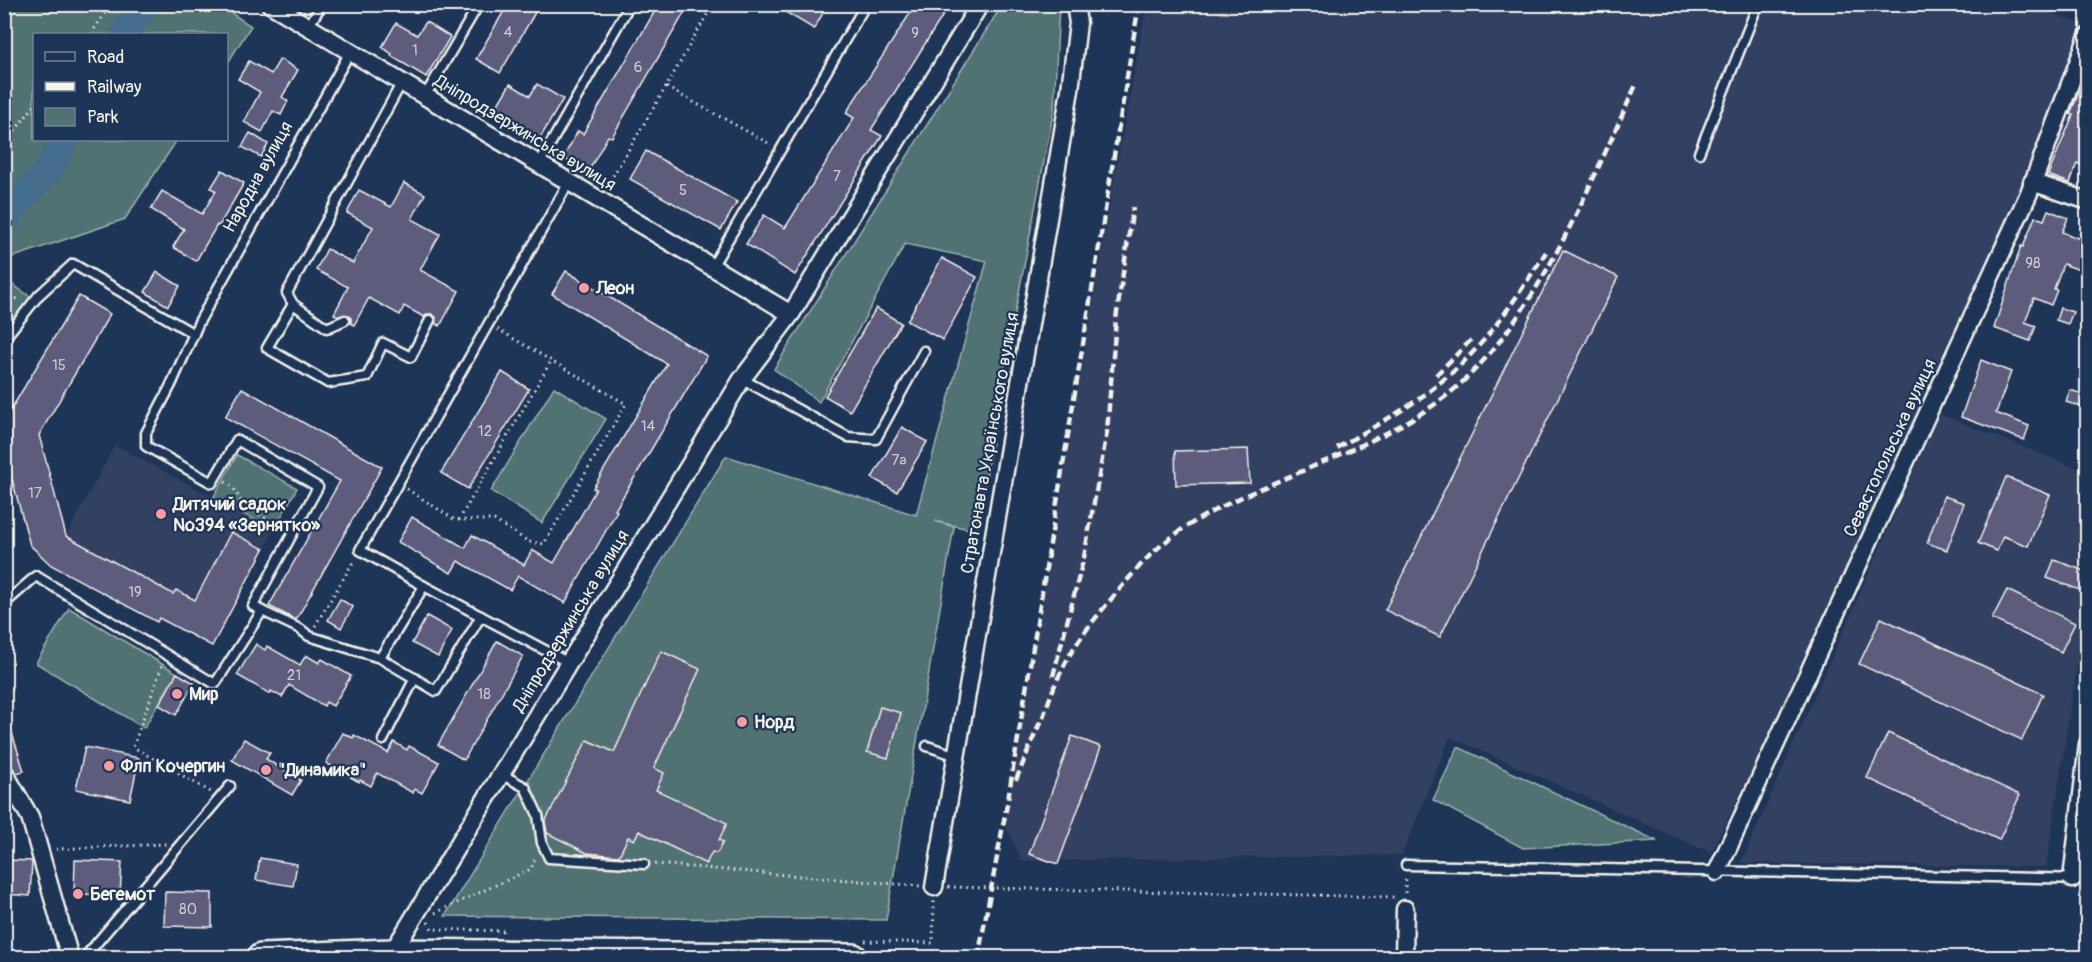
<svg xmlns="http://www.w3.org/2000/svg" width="2092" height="962" viewBox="0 0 2092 962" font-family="Pangolin,sans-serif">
  <rect width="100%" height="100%" fill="#1d3557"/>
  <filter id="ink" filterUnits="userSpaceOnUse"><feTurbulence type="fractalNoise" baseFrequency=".0167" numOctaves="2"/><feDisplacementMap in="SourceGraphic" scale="12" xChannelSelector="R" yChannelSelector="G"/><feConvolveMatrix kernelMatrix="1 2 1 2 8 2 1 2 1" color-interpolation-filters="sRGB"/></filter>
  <g filter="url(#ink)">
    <g fill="#304062">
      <polygon points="2026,4 2087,26 2087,46 1932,408 1711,853 1450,737 1402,855 1021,861 1005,823 1113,184 1147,5"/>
      <polygon points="1939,414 2087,472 2087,602 2046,867 1741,863"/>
      <polygon points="115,445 274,530 264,549 231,532 206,579 211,582 200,603 176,590 173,594 66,536"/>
    </g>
    <g fill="#517272" stroke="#a2b2ad" stroke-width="1.5">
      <polygon points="4,5 219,5 251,26 227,64 226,34 34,34 34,140 177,140 125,219 5,260"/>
      <polygon points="1002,5 1059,5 1054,109 1003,376 977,531 935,521 954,527 886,920 445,916 726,456 916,515 987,261 905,244 819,402 774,369"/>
      <polygon points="5,279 39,303 5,343"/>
      <polygon points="554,387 606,419 542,523 491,491"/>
      <polygon points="237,455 297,488 274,530 213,498"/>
      <polygon points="69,608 177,673 144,728 36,663"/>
      <polygon points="1458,747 1657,841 1523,848 1433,800"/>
    </g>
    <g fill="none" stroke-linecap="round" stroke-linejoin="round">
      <g stroke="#456d8d" stroke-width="28">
        <polyline points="125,34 144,4"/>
        <polyline points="4,225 15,203 48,172 64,140"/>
      </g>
    </g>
    <g fill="#5d5b7b" stroke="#f4f1e8" stroke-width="1.5">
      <polygon points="508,4 540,4 500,73 476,59"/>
      <polygon points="659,4 677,4 686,10 612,137 608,136 588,172 563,158 578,131 583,134"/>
      <polygon points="772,4 828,4 814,29"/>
      <polygon points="916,4 950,4 871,130 882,136 795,275 746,244 764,215 785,228 854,118 846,113"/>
      <polygon points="426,22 450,37 426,77 391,56 392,54 382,47 396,23 417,35"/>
      <polygon points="280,59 298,70 282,97 288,101 281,115 273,111 262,132 244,122 260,92 238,79 249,61 271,74"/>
      <polygon points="2087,73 2088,149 2082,165 2077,163 2070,183 2048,175 2073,115 2070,114"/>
      <polygon points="510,84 530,96 537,84 563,99 539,140 494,111"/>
      <polygon points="250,133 268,144 261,157 242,147"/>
      <polygon points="646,151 737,202 721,230 630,179"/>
      <polygon points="222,170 244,183 219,226 217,225 196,261 173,247 184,229 151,209 162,191 202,214 216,191 211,188"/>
      <polygon points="404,183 425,194 412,219 440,234 420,270 459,291 440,326 435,323 436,317 432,314 427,314 424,317 404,306 400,315 369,298 354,325 351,323 351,318 348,315 338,316 334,314 348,287 316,270 327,249 353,263 373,227 347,213 359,190 391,207"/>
      <polygon points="2048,210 2068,218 2062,232 2088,242 2088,273 2063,264 2054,289 2057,290 2051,305 2034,298 2025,322 2036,326 2030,341 1994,328 2021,246 2023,247 2035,217 2044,220"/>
      <polygon points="1563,250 1618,277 1440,637 1385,610"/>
      <polygon points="942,258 977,277 943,340 907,321"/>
      <polygon points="566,271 707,356 615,510 617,511 565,603 518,576 510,590 458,561 451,573 398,542 412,517 465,548 472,535 524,565 532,550 554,563 596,489 593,488 667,364 552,294"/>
      <polygon points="157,272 180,286 168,306 145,292"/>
      <polygon points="79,296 110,314 39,435 66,536 173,594 176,590 195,600 231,532 264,549 212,646 159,618 157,622 51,565 30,545 4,450 7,416"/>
      <polygon points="876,308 901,323 850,411 825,396"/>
      <polygon points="2060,308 2073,312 2068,324 2056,320"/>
      <polygon points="1981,360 2011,372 1996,413 2029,426 2024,440 1961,417"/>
      <polygon points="502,372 529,389 468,489 441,473"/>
      <polygon points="242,388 382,467 296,620 269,606 340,481 225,417"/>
      <polygon points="2070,390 2088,396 2088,409 2066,402"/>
      <polygon points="902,427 927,442 897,492 872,478"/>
      <polygon points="1248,449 1250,483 1176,485 1175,451"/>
      <polygon points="2006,477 2050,495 2028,546 2003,536 1997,551 1978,543"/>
      <polygon points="1944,496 1964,503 1947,550 1927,543"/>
      <polygon points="2054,560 2088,572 2088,593 2047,578"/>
      <polygon points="2007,590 2075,623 2061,652 1992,619"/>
      <polygon points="340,599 353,607 341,628 328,620"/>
      <polygon points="427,616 452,630 438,657 412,643"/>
      <polygon points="1881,618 2043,694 2022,740 1859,664"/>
      <polygon points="497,641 523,656 464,760 438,745"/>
      <polygon points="256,644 265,650 267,646 300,665 306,655 319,663 322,659 351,676 333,706 326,702 324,706 289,685 282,697 271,691 270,694 237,675"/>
      <polygon points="661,651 700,669 654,768 664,773 656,790 727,823 719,840 723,842 717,853 712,852 706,864 639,831 634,840 628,837 619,856 587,853 547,833 545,822 587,740 614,752"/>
      <polygon points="177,673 194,683 176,715 159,705"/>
      <polygon points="880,707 901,713 888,758 867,752"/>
      <polygon points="4,717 7,717 24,771 17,773 7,762 4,753"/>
      <polygon points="343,733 353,738 354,735 388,753 394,742 407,750 409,746 439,762 422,793 415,789 413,793 377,773 371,786 360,780 359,782 326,763"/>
      <polygon points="1888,733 2020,795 1999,840 1867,778"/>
      <polygon points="1072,736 1101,747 1058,864 1029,854"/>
      <polygon points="244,739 270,753 266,759 301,780 292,795 232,760"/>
      <polygon points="85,747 139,758 130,800 76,789"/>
      <polygon points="260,858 297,864 293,886 256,880"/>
      <polygon points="4,860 32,861 30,896 4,894"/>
      <polygon points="75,860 122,862 120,895 74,894"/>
      <polygon points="165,892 212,893 212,927 164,926"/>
    </g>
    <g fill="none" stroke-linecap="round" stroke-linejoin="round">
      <g stroke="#f4f1e8" stroke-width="13">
        <g id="lane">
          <polyline points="308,27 322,4"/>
          <polyline points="425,96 479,4"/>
          <polyline points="1699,153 1758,4"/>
          <polyline points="539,164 630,4"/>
          <polyline points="712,267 866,4"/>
          <polyline points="293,304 267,348 328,383 367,377 383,343 411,357 430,320"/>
          <polyline points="345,320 327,328 293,304 287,293 402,82"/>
          <polyline points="4,339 39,295 73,264 194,334"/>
          <polyline points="742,379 848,437 876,439 924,351"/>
          <polyline points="424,586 360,550 569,182"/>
          <polyline points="4,604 36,576 215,684 262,611 300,629 309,636 380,658 424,586 569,663"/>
          <polyline points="262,611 253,606 318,487 237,440 212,483 146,446 146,433 171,385 199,322 350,52"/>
          <polyline points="380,658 436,691 481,616"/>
          <polyline points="383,740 415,678"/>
          <polyline points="927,746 957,756"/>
          <polyline points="501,774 525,787 538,815 542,843 549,858 644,864"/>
          <polyline points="1406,865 2088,879"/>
          <polyline points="84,958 230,786"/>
        </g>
      </g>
      <g stroke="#f4f1e8" stroke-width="21">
        <g id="street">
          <polyline points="270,4 791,314"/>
          <polyline points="2032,182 2088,201"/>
          <polyline points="4,772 30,817 70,958"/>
          <polyline points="1717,872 2029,193 2088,36"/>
          <polyline points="2072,879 2088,744"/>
          <polyline points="934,887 1070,90 1078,23 1075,4"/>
          <polyline points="392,953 742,379 791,314 980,4"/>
          <polyline points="1404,958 1405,909"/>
        </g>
      </g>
      <g stroke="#f4f1e8" stroke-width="32">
        <polyline id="primary" points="261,958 392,953 853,958"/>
      </g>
      <g stroke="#f4f1e8" stroke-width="3" stroke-dasharray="1.5 4.5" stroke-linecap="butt">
        <polyline points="713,4 666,87 770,144"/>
        <polyline points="4,9 7,4"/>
        <polyline points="91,34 111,4"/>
        <polyline points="4,145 34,106"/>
        <polyline points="607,186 666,87"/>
        <polyline points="4,300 22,298"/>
        <polyline points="225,482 233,487 241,501 283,531"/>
        <polyline points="407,489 455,520 494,520 529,542 544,544 626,404 497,329"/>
        <polyline points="459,520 551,361"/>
        <polyline points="315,626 355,559"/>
        <polyline points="162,666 133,747 211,792"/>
        <polyline points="56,849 166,844"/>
        <polyline points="655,864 921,886"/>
        <polyline points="948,887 1394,897"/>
        <polyline points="1405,893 1406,875"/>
        <polyline points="435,913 531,869 536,856"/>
        <polyline points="428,922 432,929 507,931"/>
        <polyline points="865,941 933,943 934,901"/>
      </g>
      <use href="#lane" stroke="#1d3557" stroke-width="8"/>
      <use href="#street" stroke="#1d3557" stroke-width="16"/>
      <use href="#primary" stroke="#1d3557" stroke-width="27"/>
      <g stroke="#f4f1e8" stroke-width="4.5" stroke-dasharray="9 4.5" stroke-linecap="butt">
        <polyline points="1436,375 1472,339"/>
        <path d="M1337,448C1373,427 1410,408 1442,381C1486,346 1516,298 1546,252"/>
        <polyline points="1053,676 1084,557 1107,432 1116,319 1133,207"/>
        <path d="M1038,730C1046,710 1052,689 1062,670C1076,640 1097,616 1118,591C1135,571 1152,551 1173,536C1209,509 1264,487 1305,470C1355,448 1408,427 1451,392C1537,321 1590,183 1637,83"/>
        <polyline points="1016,780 1040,722"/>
        <polyline points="978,958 1008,799 1139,4"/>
      </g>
    </g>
  </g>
  <g fill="#ff9aa2" stroke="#1d3557" stroke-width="2">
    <circle cx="584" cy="288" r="6"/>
    <circle cx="161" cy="514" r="6"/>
    <circle cx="177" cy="694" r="6"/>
    <circle cx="742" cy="722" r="6"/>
    <circle cx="109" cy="766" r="6"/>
    <circle cx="266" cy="770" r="6"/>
    <circle cx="78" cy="894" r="6"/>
  </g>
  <g text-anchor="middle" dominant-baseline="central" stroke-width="4.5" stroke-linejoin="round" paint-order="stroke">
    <g font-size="15" fill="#cecccd">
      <text x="508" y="32">4</text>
      <text x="915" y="33">9</text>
      <text x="415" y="50">1</text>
      <text x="638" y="67">6</text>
      <text x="837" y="176">7</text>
      <text x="683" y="190">5</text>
      <text x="2033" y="263">98</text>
      <text x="59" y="365">15</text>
      <text x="648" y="426">14</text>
      <text x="485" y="431">12</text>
      <text x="899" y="460">7а</text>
      <text x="35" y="493">17</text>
      <text x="135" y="592">19</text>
      <text x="294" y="675">21</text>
      <text x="484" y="694">18</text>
      <text x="188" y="909">80</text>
    </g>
    <g font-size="18" fill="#f4f1e8" stroke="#1d3557">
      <text transform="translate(525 133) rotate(31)">Дніпродзержинська вулиця</text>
      <text transform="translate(258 177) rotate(-61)">Народна вулиця</text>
      <text transform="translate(990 443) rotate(-80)">Стратонавта Українського вулиця</text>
      <text transform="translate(1890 448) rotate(-65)">Севастопольська вулиця</text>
      <text transform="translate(571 621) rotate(-59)">Дніпродзержинська вулиця</text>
    </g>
    <g font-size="18" font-weight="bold" fill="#f4f1e8" stroke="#1d3557" text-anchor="start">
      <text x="596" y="288">Леон</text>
      <text x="173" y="504">Дитячий садок<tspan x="173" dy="21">№394 «Зернятко»</tspan></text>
      <text x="189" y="694">Мир</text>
      <text x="754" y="722">Норд</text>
      <text x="121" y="766">Флп Кочергин</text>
      <text x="278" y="770">"Динамика"</text>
      <text x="90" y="894">Бегемот</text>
    </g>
  </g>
  <rect width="2092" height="962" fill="none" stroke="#1d3557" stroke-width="24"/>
  <rect x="12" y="12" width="2068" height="938" fill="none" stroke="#f4f1e8" stroke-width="2" filter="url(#ink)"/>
  <rect x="33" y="33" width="195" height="108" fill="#1d3557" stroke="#738091" stroke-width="1.5"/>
  <rect x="45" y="52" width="30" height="9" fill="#1d3557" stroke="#738091" stroke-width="1.5"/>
  <text x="87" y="63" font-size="18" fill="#f4f1e8">Road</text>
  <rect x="45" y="82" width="30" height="9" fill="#f4f1e8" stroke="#738091" stroke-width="1.5"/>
  <text x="87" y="93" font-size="18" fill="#f4f1e8">Railway</text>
  <rect x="45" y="108" width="30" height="18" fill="#517272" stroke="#738091" stroke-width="1.5"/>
  <text x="87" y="123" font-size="18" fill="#f4f1e8">Park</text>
</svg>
